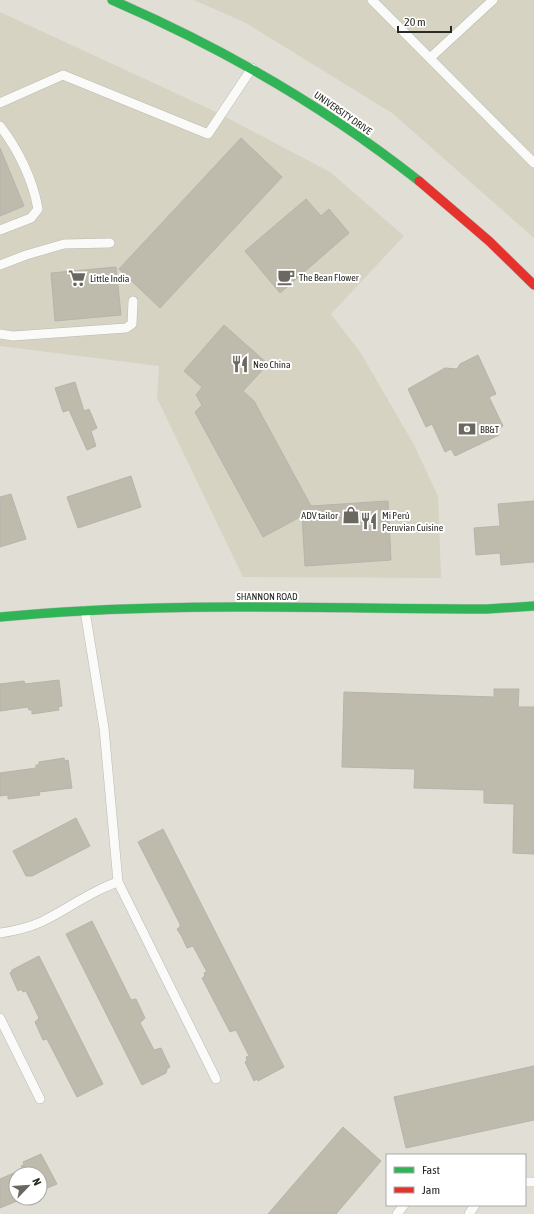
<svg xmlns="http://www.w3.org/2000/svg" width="534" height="1214" viewBox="0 0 534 1214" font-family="'Asap Condensed',sans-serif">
  <rect width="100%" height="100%" fill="#e0ded5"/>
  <g fill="#d6d3c2">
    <polygon points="194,0 534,0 534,238 392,113 246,23"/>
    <polygon points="0,12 214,111 330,172 404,236 331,314 360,352 413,443 438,496 441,578 243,577 157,398 159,366 0,346"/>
  </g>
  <g fill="#bebbac" stroke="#b5b4ad">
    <polygon points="241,138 282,177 160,308 119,269"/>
    <polygon points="0,148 24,206 0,216"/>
    <polygon points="306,199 321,216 329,209 349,233 280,293 245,251"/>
    <polygon points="116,267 121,315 55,321 51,273"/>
    <polygon points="224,325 268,364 243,391 254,401 311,506 388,501 391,560 305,566 302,516 263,537 195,412 202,405 196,395 202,387 184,371"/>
    <polygon points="478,355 496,394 489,397 503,426 497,430 499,435 455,456 451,449 445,452 432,424 426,427 408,389 445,368 457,369 460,364"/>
    <polygon points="75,382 84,411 89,409 97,428 91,431 96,446 87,450 69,410 63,412 55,388"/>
    <polygon points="131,476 141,507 78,528 67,497"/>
    <polygon points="11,494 26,539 0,547 0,497"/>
    <polygon points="534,501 534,562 501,565 500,553 476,555 474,528 500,526 498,504"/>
    <polygon points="59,680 62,706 58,707 59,710 32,714 32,710 29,710 28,707 0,711 0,684 24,681 25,684"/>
    <polygon points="494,689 519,689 518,707 534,707 534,854 513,853 514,804 484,803 484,790 414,788 415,769 342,767 344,692 494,697"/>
    <polygon points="64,758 65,761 68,760 72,788 39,792 40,795 8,799 8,795 0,796 0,773 36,768 36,765 39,765 39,762"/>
    <polygon points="76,818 90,846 32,876 26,876 13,851"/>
    <polygon points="163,829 284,1067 258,1081 257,1079 254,1081 245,1062 247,1060 246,1057 249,1056 236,1030 230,1032 202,978 205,976 204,973 207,972 193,946 187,948 182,937 177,929 180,927 180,924 138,842"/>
    <polygon points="92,921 131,1000 136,999 145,1018 140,1023 154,1050 161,1048 170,1067 167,1069 166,1073 142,1085 66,934"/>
    <polygon points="39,956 103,1084 77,1097 47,1039 43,1040 35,1022 39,1018 26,991 23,992 21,989 18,991 10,973 12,971 12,970"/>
    <polygon points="534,1066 534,1120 406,1148 394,1097"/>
    <polygon points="343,1127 381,1161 336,1214 268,1214"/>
    <polygon points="41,1154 57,1184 40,1191 40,1174 16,1174 16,1198 24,1198 0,1208 0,1179 23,1169 21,1166 24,1165 23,1162"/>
  </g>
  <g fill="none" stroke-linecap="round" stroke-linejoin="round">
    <g stroke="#bbbab3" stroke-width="10">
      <g id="lane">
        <polyline points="372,0 534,163"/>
        <polyline points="430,58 493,0"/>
        <polyline points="0,103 63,75 208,134 252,68"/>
        <path d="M0,126C18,149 33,180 38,209L31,218L0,230"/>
        <polyline points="0,265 26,255 64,244 110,243"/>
        <polyline points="0,334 13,336 126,328 132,324 133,301"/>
        <polyline points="118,882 216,1079"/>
        <path d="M0,933C14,931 28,928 41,922C67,910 90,891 118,882L104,728L85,611"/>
        <polyline points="0,1018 40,1099"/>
        <polyline points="525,1182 534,1182"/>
        <polyline points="397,1214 404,1205"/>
        <polyline points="469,1214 475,1205"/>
      </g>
    </g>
    <g stroke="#bbbab3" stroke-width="10">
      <g id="fast">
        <path d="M112,0C223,48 324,106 419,181"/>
        <path d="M0,617C161,601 326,609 487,609L534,606"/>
      </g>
    </g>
    <g stroke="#bbbab3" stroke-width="10">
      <polyline id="jam" points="419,181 489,241 534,285"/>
    </g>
    <use href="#lane" stroke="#fafaf9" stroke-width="9"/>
    <use href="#fast" stroke="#30b455" stroke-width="9"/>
    <use href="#jam" stroke="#e5322d" stroke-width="9"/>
  </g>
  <defs>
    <g id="cafe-bare" transform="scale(1.38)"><path d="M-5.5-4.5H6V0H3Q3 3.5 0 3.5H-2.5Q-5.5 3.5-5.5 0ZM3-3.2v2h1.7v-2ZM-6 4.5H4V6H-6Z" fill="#6a6861" stroke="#fff" stroke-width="2.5" paint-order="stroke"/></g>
    <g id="supermarket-bare" transform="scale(1.38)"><path d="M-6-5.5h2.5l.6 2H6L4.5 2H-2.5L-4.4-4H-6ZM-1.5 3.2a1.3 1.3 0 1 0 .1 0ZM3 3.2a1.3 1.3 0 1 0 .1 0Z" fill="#6a6861" stroke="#fff" stroke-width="2.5" paint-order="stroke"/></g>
    <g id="restaurant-bare" transform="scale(1.38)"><path d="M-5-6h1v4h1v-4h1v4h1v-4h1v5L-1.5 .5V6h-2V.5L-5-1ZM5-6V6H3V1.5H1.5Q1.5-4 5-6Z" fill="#6a6861" stroke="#fff" stroke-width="2.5" paint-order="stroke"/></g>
    <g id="bank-bare" transform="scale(1.38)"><path d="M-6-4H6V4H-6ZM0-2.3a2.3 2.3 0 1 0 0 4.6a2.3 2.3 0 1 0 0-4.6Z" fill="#6a6861" stroke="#fff" stroke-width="2.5" paint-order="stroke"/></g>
    <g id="shop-bare" transform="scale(1.38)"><path d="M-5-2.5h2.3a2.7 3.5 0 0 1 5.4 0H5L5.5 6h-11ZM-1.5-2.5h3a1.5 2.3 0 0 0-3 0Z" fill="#6a6861" stroke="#fff" stroke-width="2.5" paint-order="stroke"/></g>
  </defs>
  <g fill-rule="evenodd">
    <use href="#cafe-bare" x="286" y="277"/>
    <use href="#supermarket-bare" x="77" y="278"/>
    <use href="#restaurant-bare" x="240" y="364"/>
    <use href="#bank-bare" x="467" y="429"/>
    <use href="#shop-bare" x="351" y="515"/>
    <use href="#restaurant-bare" x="369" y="521"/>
  </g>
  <g text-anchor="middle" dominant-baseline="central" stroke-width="4" stroke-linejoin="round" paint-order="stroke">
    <g font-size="10" fill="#2a2923" stroke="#fff">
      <text transform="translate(343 113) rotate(35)">UNIVERSITY DRIVE</text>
      <text x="267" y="596">SHANNON ROAD</text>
    </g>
    <g font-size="10" fill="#2a2923" stroke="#fff" text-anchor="start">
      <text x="299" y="277">The Bean Flower</text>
      <text x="90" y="278">Little India</text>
      <text x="253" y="364">Neo China</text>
      <text x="480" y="429">BB&amp;T</text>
      <text x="338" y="515" text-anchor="end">ADV tailor</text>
      <text x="382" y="515">Mi Perú<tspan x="382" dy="12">Peruvian Cuisine</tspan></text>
    </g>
  </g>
  <rect x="386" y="1154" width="140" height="52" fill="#ffffff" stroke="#aaa9a7"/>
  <rect x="394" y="1167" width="20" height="6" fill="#30b455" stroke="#aaa9a7"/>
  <text x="422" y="1174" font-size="12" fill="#2a2923">Fast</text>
  <rect x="394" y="1187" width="20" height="6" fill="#e5322d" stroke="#aaa9a7"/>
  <text x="422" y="1194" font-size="12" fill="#2a2923">Jam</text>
  <g transform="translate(28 1186) rotate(65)"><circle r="19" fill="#ffffff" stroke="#aaa9a7"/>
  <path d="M0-3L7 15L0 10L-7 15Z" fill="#6a6861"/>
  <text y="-6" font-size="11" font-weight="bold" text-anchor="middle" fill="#2a2923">N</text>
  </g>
  <path d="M398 26v6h53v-6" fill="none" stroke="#2a2923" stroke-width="2"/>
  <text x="404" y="26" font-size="12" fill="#2a2923" stroke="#ffffff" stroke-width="3" paint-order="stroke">20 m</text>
</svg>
